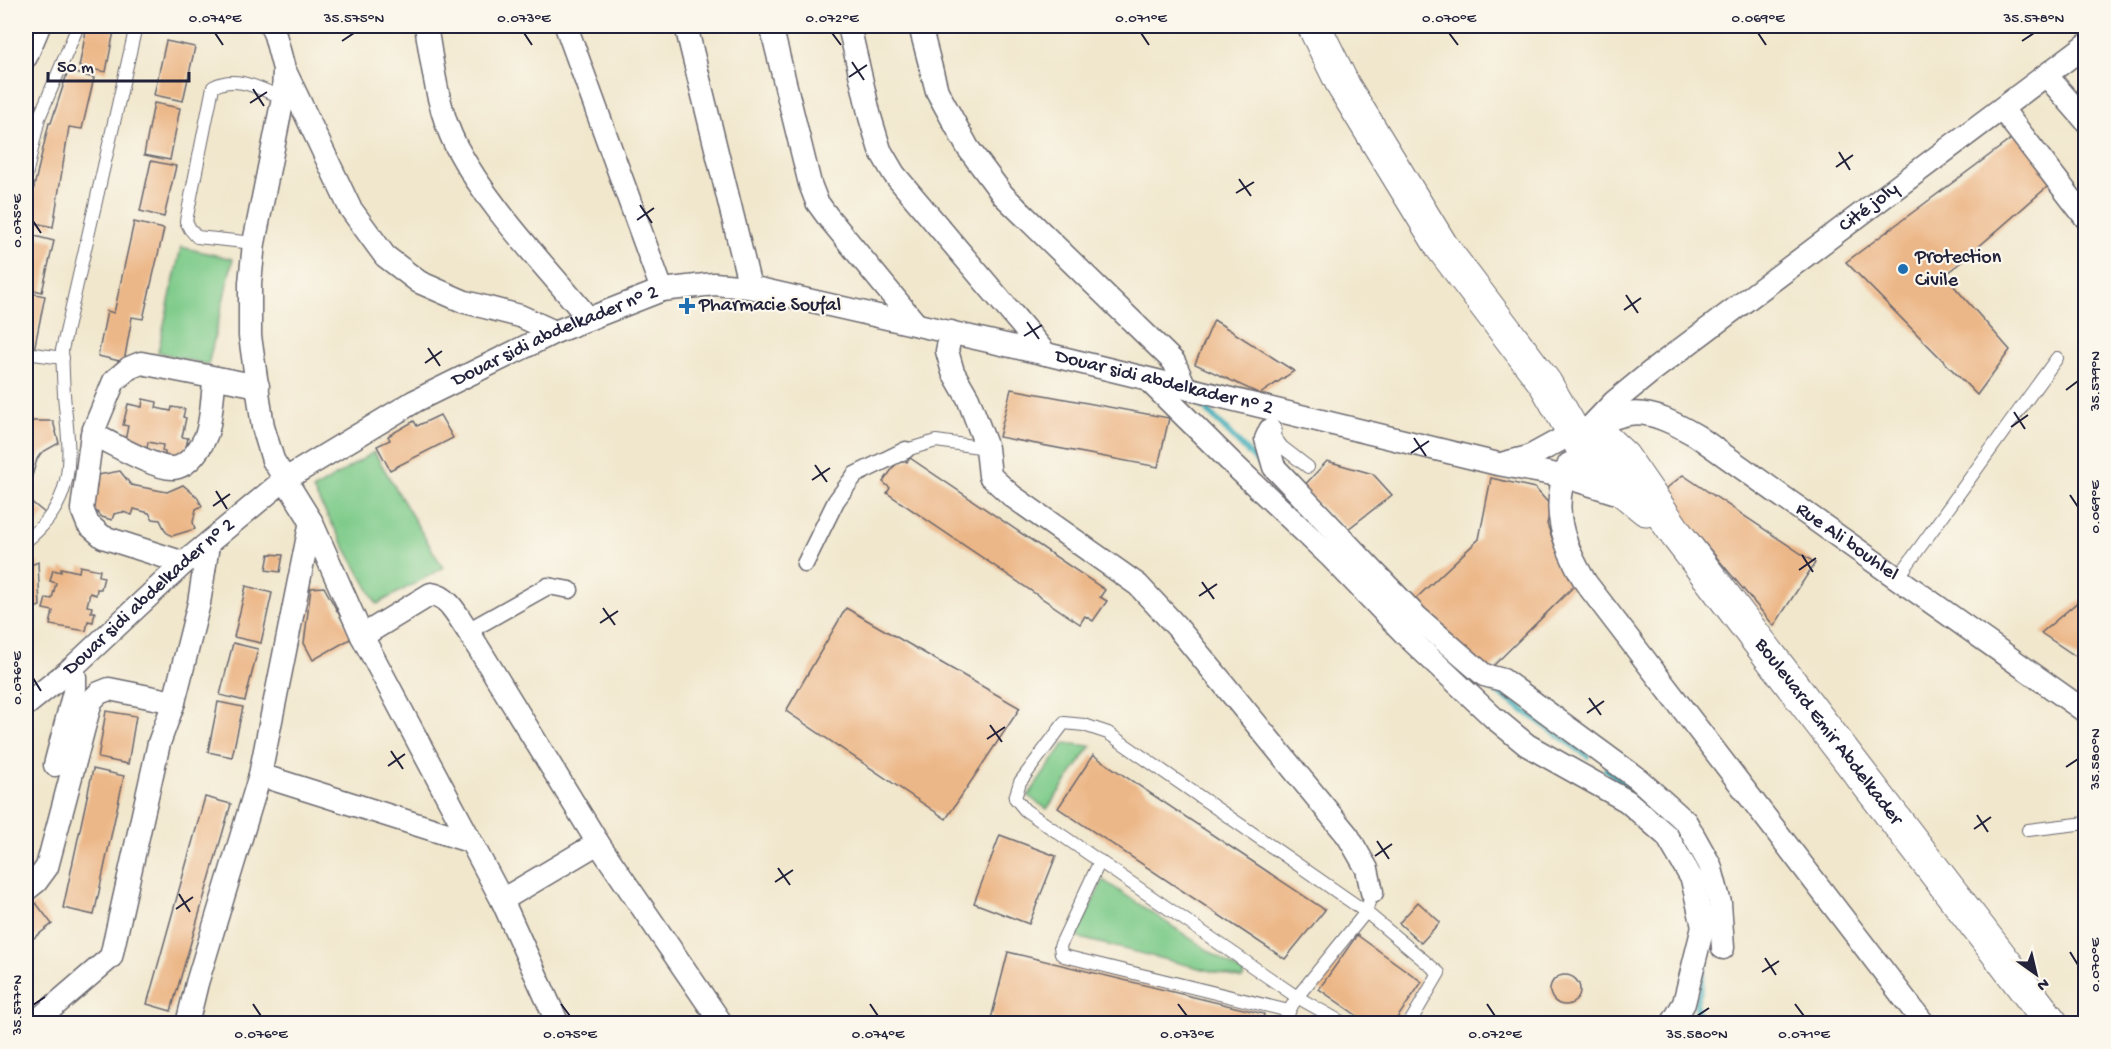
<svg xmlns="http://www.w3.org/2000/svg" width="2111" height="1049" viewBox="0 0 2111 1049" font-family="'Gochi Hand',sans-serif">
  <rect width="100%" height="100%" fill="#fbf7ec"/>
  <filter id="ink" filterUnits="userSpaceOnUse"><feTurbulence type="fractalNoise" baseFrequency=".0167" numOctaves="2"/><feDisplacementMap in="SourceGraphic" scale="12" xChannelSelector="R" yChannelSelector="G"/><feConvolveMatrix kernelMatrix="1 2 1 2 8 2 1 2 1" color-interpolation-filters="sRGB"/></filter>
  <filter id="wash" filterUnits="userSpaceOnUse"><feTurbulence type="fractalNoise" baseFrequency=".008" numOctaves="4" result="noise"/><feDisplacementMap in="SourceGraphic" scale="24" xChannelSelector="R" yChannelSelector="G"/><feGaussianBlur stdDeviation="1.35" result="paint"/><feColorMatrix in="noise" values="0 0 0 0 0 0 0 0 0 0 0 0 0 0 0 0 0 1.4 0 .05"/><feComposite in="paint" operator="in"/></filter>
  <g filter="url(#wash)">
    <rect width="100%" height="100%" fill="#f1e7cd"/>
    <g fill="#7ecb8a" stroke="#507662" stroke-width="1.5">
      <polygon points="181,247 233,259 208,365 158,352"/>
      <polygon points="374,452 443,568 377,604 313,490"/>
      <polygon points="1065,743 1091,746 1047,809 1028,796"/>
      <polygon points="1103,880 1245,975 1242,979 1076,937"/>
    </g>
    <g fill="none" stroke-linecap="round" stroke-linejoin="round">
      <g stroke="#3faeba" stroke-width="6">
        <path d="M908,26C916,61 924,98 945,128"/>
        <polyline points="1198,401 1268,473"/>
        <polyline points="1486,684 1588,756"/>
        <polyline points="1606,769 1645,800"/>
        <polyline points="1699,1024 1696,1001 1701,989 1704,965"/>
      </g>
    </g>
    <g id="blocks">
      <g fill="#ecb788">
        <polygon points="87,26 115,26 106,72 79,67"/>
        <polygon points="166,41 195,47 183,101 154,95"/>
        <polygon points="68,71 94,78 82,129 69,127 53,227 26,221 49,123 51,123"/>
        <polygon points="154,103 180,108 170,160 144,155"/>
        <polygon points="2018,134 2055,180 1945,276 2010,350 1977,395 1846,262"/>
        <polygon points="151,161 176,166 164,217 140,211"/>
        <polygon points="134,222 164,229 143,319 132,317 124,362 98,356 107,311 114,313"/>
        <polygon points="27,234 54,241 42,292 26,288"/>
        <polygon points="26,292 45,296 34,350 26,348"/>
        <polygon points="1214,320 1294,371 1260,394 1195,364"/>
        <polygon points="1011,389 1169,418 1158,467 999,437"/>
        <polygon points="143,399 157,402 156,408 171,411 172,407 185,409 183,417 186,418 182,437 188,438 184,456 181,459 165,456 165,452 162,451 163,445 148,442 147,449 125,441 128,426 123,425 128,404 142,407"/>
        <polygon points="440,415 453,438 390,470 377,446 390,440 388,436 414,421 417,426"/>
        <polygon points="26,421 53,421 59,443 41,453 37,459 27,493 29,500 46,514 30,531 26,528"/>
        <polygon points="900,458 907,462 910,458 1105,590 1100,597 1107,601 1093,621 1085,616 1080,624 887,493 890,488 883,482"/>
        <polygon points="1327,461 1373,474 1392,495 1348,529 1301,489"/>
        <polygon points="120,471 131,485 167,492 183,485 197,497 202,506 196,509 193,522 195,529 172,536 166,532 160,520 153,519 149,513 134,509 132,515 123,512 114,514 112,520 102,517 89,504 90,500 95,495 97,486 94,479 98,475"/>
        <polygon points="1683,475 1815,563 1774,626 1662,492"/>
        <polygon points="1491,478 1535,488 1551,506 1547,524 1555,546 1576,584 1487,672 1410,604 1479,539"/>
        <polygon points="269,554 283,555 280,572 266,570"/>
        <polygon points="38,562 40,606 26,611 26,567"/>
        <polygon points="80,566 100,570 99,576 104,577 101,589 97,589 96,595 90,593 87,606 92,607 91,612 95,612 93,622 88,621 86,631 50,625 53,611 43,609 46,598 52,599 56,583 50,581 53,570 61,572 61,568 79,572"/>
        <polygon points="246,586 272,593 261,643 234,637"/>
        <polygon points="324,587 352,638 313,660 304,643 311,588"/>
        <polygon points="2079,601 2086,605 2086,663 2041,633"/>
        <polygon points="846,608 1020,708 946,819 786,711"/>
        <polygon points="233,643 258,649 245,701 220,695"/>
        <polygon points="218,702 243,707 232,757 208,752"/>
        <polygon points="106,711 136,716 128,764 98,758"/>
        <polygon points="1093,755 1325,910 1285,959 1058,808"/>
        <polygon points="93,769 124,776 94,915 63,908"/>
        <polygon points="205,797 231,804 171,1011 147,1004"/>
        <polygon points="1000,835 1056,856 1029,924 974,903"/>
        <polygon points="1418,902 1440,922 1421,943 1399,923"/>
        <polygon points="36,903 52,924 26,944 26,911"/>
        <polygon points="1357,935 1422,982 1393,1024 1369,1024 1319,989"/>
        <polygon points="1008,952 1264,1014 1262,1024 1009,1024 991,1019"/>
        <circle cx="1565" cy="990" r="15"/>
      </g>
    </g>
  </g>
  <g filter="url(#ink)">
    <use href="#blocks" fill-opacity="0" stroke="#6a676e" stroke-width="1.5"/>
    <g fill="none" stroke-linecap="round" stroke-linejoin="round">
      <g stroke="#6a676e" stroke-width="14">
        <g id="service">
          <polyline points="26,176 39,118 78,26"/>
          <path d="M254,243L197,237L190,229L186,221L213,87C236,74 260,89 283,98"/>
          <polyline points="26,353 63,358"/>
          <polyline points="1270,431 1282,447 1308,467"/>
          <polyline points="906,450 936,441 987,448"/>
          <path d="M26,541C75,502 71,462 65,406C63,387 63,368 62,350L136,26"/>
          <polyline points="1897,579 2057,358"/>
          <polyline points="2028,830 2086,823"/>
          <polyline points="1100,861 1060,946 1061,954 1064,956 1289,1011"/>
          <polyline points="1372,892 1366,912 1439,973 1409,1024"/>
          <polyline points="1287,1024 1289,1011 1297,997 1366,912 1108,733 1084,725 1064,723 1020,782 1015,798 1025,810 1297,997 1345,1024"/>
        </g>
      </g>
      <g stroke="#6a676e" stroke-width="19">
        <g id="pedestrian">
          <polyline points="805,564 836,501 855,475 906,450"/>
          <polyline points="468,631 548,586 570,590"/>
        </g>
      </g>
      <g stroke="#6a676e" stroke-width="25">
        <g id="minor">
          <polyline points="271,26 275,35 284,69 283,98 254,243 250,283 250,336 263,427 273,460 311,521 362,636 502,900 558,1024"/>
          <path d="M426,26C433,66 437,109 456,146C489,208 543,263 588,318"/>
          <polyline points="566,26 662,290"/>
          <polyline points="686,26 750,287"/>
          <polyline points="771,26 810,184 817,202 828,217 915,323"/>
          <polyline points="849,26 870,117 880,150 894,174 1046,354"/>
          <polyline points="920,26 937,91 968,148 1003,195 1174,362 1185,387"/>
          <polyline points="26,57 39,26"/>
          <polyline points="286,73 350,208 385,256 419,282 465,302 520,316 555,332"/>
          <polyline points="2046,75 2086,121"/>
          <polyline points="2002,109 2086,218"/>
          <polyline points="951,332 947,351 953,372 968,398 987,448 990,476 1012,496 1138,585 1177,627 1348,836 1367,869 1372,892"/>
          <polyline points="1148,380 1232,463 1332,558 1411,640 1493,717 1527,745 1627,801 1667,836 1692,879 1703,927 1684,1003 1672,1024"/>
          <path id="s1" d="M1593,424L1614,402L1652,371L2086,45"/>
          <path id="s2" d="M1596,424C1607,421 1618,415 1629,414C1651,410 1678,425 1697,436L2086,712"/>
          <polyline points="1270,430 1266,439 1274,467 1417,617 1484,675 1503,680 1638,779 1686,822 1710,865 1720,903 1723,948"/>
          <path d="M92,434C110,442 155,469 173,468C189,467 202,446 207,433C212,416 212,395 215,378"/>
          <polyline points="1505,463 1529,457 1582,428"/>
          <path d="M1569,464C1549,507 1563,545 1586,583L1924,1024"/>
          <polyline points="184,563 103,537 88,524 82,509 92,434 114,381 129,368 141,363 258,386"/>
          <path d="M362,636L431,594C449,596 458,617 468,631L598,843L722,1024"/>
          <path id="s3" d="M26,705L72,668L184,563L284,480L415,401L555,332L662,290L714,284L750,287L1046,354L1498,464L1563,476L1620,494"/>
          <polyline points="55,765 75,688 75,677 72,668"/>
          <polyline points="260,775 469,841"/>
          <polyline points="26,890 36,882 47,867 91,701 99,693 109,689 174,702"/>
          <polyline points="502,900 598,843"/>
          <polyline points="33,1024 111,957 159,743 174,702 199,603 208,545"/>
          <polyline points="187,1024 197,983 260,775 311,521"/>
        </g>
      </g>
      <g stroke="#6a676e" stroke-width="35">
        <g id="primary">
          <polyline points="1314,26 1344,87 1442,247 1545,383 1578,440"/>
          <path id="s4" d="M1605,440L1623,457L1677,535L2052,1024"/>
          <polyline points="1582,448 1601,472 1646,509"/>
        </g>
      </g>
      <use href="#service" stroke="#fff" stroke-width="12"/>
      <use href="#pedestrian" stroke="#fff" stroke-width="16"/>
      <use href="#minor" stroke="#fff" stroke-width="22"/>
      <use href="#primary" stroke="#fff" stroke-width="33"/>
    </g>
  </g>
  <path fill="none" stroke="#22223b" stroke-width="2" d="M215,33L223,45M524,33L532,45M832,33L841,45M1141,33L1149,45M1449,33L1458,45M1758,33L1766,45M342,41L354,33M2022,41L2034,33M852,62L864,80M849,77L867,65M253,89L264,106M250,103L267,92M1839,152L1850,170M1836,167L1853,155M1239,179L1251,196M1236,193L1254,182M640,205L652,223M637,220L654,208M33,221L41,233M1626,295L1638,313M1624,310L1641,298M1027,322L1039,339M1024,336L1042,325M428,348L440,366M425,363L442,351M2066,390L2078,381M2014,412L2025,429M2011,427L2028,415M1414,438L1426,456M1411,453L1429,441M815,465L827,482M812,480L830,468M216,491L227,509M2070,495L2078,507M213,506L230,494M1802,555L1813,572M1799,570L1816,558M1202,582L1214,599M1199,596L1217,584M603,608L615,625M600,623L618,611M33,678L41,691M1589,698L1601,715M1587,713L1604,701M990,725L1002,742M987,739L1005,727M391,751L403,769M388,766L405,754M2066,767L2078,759M1977,815L1988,832M1974,829L1991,817M1377,841L1389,859M1375,856L1392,844M778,868L790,885M775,882L793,870M179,894L190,912M176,909L193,897M2070,952L2078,965M1765,958L1776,975M1762,972L1779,961M253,1004L261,1016M561,1004L570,1016M870,1004L878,1016M1178,1004L1187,1016M1487,1004L1495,1016M1795,1004L1804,1016M33,1005L45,997M1697,1016L1709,1008"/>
  <g fill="#1f6fb2" stroke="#fbf7ec" stroke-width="2">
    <circle cx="1903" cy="269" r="6"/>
    <path d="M684 297h6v6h6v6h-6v6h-6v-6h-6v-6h6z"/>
  </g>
  <g text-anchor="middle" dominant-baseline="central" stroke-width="4.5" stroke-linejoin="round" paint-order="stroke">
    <g font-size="20" fill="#22223b" stroke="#fbf7ec">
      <text stroke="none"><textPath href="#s1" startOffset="351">Cité joly</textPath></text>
      <text stroke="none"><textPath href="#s3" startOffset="650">Douar sidi abdelkader n° 2</textPath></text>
      <text stroke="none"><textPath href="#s3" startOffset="1280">Douar sidi abdelkader n° 2</textPath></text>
      <text stroke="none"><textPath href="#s2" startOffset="291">Rue Ali bouhlel</textPath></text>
      <text stroke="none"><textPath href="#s3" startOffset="164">Douar sidi abdelkader n° 2</textPath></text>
      <text stroke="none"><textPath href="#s4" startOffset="368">Boulevard Emir Abdelkader</textPath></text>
    </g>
    <g font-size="20" fill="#22223b" stroke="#fbf7ec" text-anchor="start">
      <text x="1915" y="258">Protection<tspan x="1915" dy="23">Civile</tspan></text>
      <text x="699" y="306">Pharmacie Soufal</text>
    </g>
  </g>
  <rect width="2111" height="1049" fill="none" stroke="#fbf7ec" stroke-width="66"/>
  <g transform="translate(2036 974) rotate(146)" stroke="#fbf7ec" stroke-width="4.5" paint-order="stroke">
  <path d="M0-4.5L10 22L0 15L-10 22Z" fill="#22223b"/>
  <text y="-9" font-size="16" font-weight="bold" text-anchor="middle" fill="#22223b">N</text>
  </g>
  <path d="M48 72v9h141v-9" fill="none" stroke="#22223b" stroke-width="3"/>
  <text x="57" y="72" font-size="18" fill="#22223b" stroke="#fbf7ec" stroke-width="4.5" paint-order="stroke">50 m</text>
  <rect x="33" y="33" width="2045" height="983" fill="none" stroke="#22223b" stroke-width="2"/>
  <g font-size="15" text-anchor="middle" fill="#22223b">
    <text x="215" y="22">0.074°E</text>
    <text x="354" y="22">35.575°N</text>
    <text x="524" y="22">0.073°E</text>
    <text x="832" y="22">0.072°E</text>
    <text x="1141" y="22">0.071°E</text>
    <text x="1449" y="22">0.070°E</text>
    <text x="1758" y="22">0.069°E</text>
    <text x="2034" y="22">35.578°N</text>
    <text transform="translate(16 221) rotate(-90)" y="5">0.075°E</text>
    <text transform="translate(2094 381) rotate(-90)" y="5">35.579°N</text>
    <text transform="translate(2094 507) rotate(-90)" y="5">0.069°E</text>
    <text transform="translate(16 678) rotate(-90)" y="5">0.076°E</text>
    <text transform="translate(2094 759) rotate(-90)" y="5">35.580°N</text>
    <text transform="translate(2094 965) rotate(-90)" y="5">0.070°E</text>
    <text transform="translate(16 1005) rotate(-90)" y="5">35.577°N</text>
    <text x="261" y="1038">0.076°E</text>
    <text x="570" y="1038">0.075°E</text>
    <text x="878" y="1038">0.074°E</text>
    <text x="1187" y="1038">0.073°E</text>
    <text x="1495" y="1038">0.072°E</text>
    <text x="1697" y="1038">35.580°N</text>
    <text x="1804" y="1038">0.071°E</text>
  </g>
</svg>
